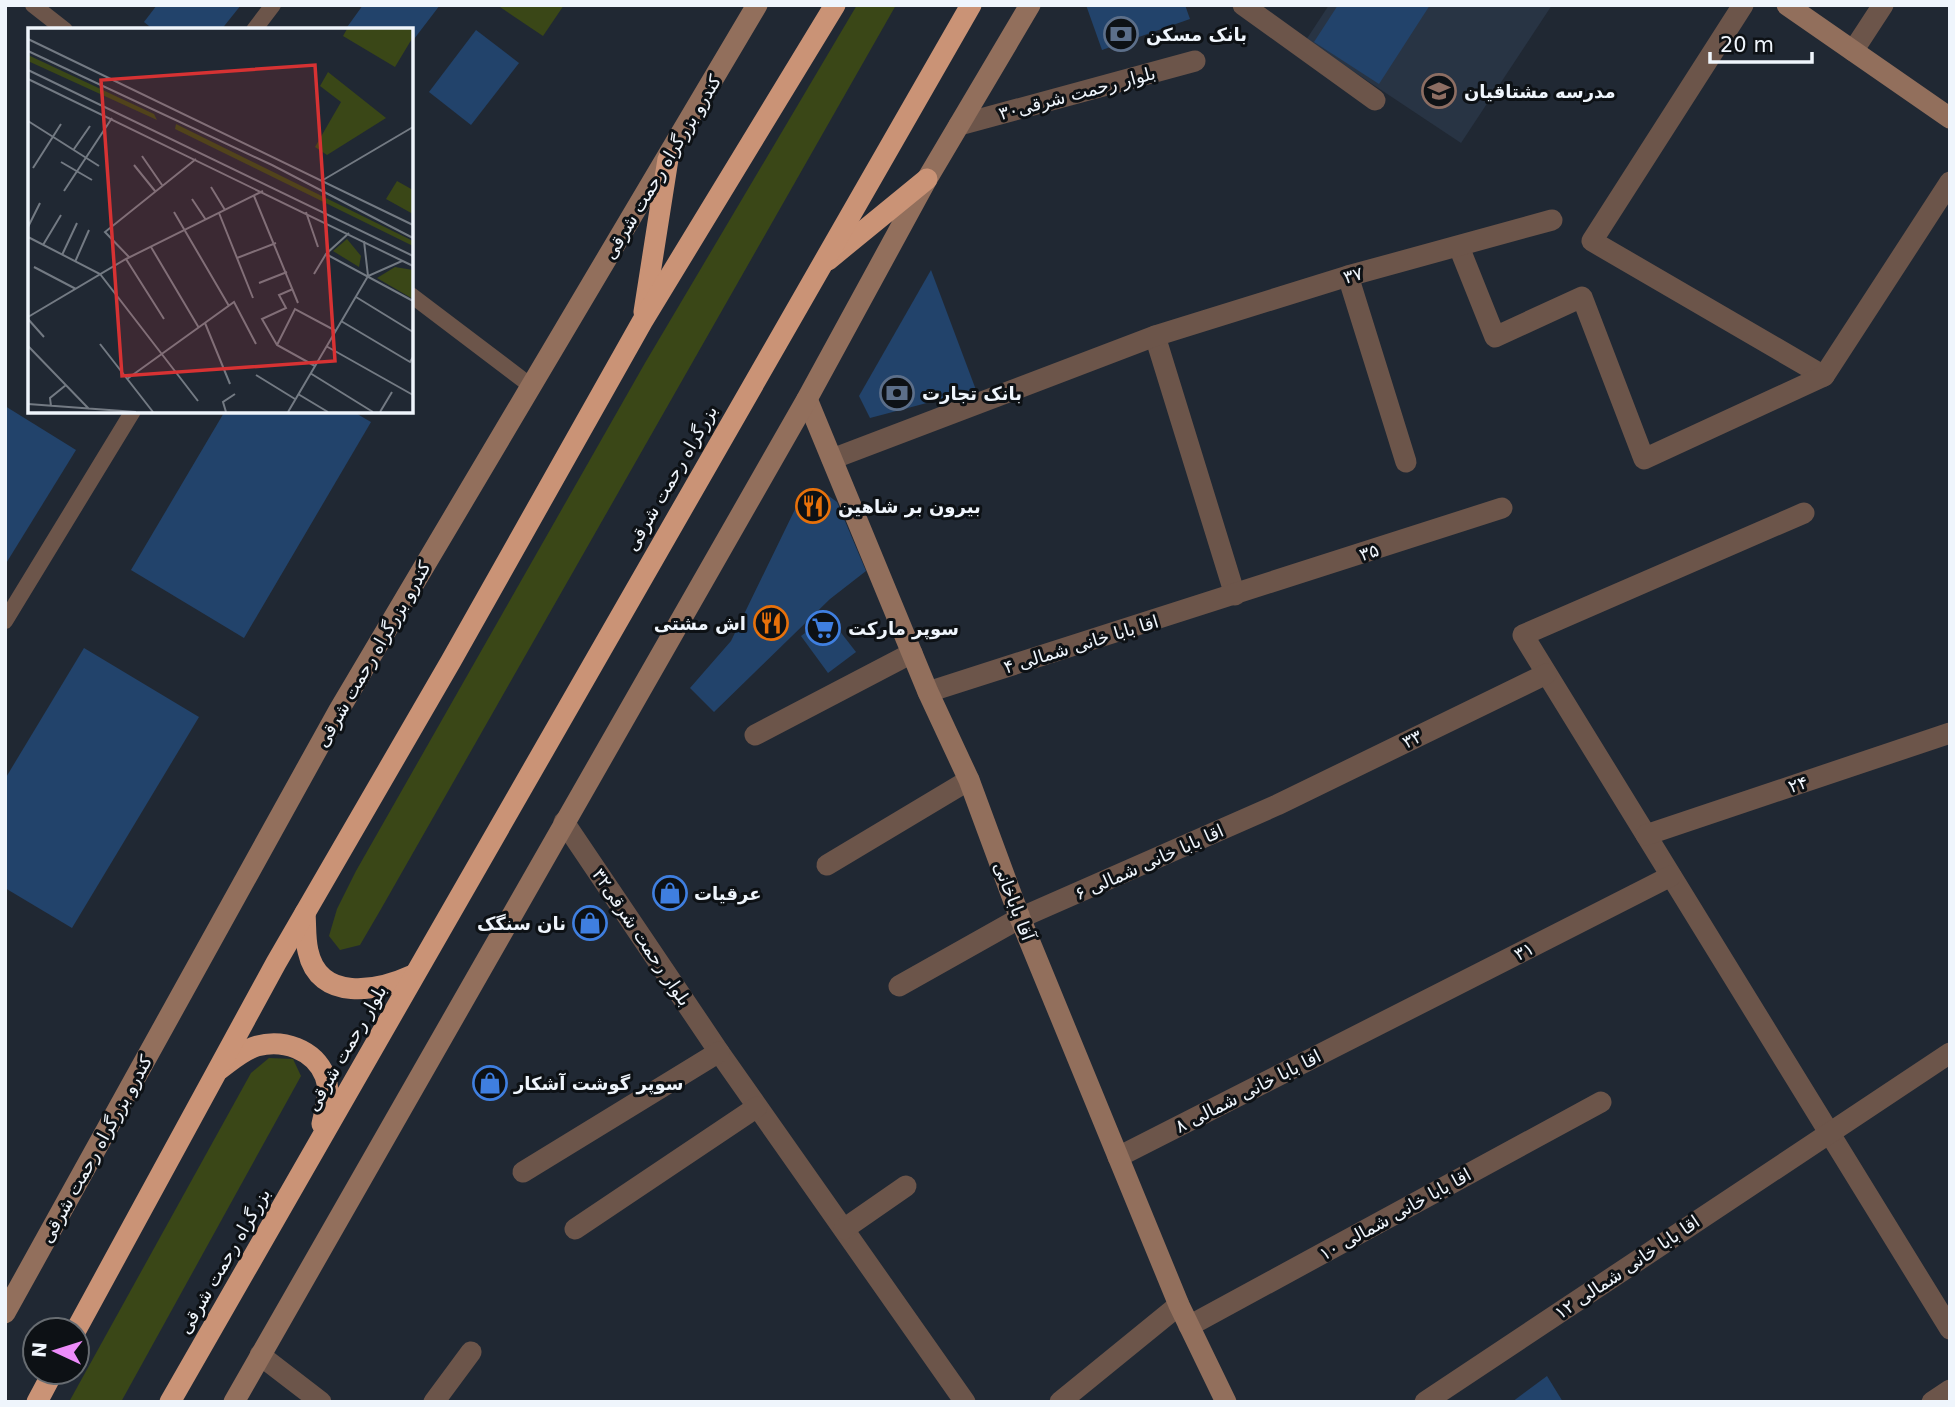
<svg xmlns="http://www.w3.org/2000/svg" width="1955" height="1407" viewBox="0 0 1955 1407" font-family="'DejaVu Sans',Cairo,sans-serif">
  <rect width="100%" height="100%" fill="#202833"/>
  <polygon fill="#283444" points="1329,5 1552,5 1461,143 1306,40"/>
  <g fill="#3a4717">
    <polygon points="497,5 564,5 543,36"/>
    <polygon points="857,5 896,5 381,909 360,945 340,950 329,936 337,909 356,871 645,363"/>
    <polygon points="269,1058 293,1059 301,1076 121,1402 69,1402 251,1073"/>
  </g>
  <g fill="#22436b">
    <polygon points="157,5 241,5 221,30 154,30 144,22"/>
    <polygon points="363,5 440,5 411,43 411,30 345,30"/>
    <polygon points="1086,5 1185,5 1190,19 1102,50"/>
    <polygon points="1338,5 1430,5 1379,84 1314,42"/>
    <polygon points="476,30 519,63 471,125 429,92"/>
    <polygon points="931,270 976,390 870,418 859,396"/>
    <polygon points="5,406 76,450 5,565"/>
    <polygon points="225,411 352,411 371,422 244,638 131,570"/>
    <polygon points="818,488 837,502 866,571 830,599 714,712 690,688 731,641 801,497"/>
    <polygon points="828,616 856,652 828,673 801,636"/>
    <polygon points="84,648 199,717 72,928 5,888 5,779"/>
    <polygon points="1547,1376 1563,1402 1512,1402"/>
  </g>
  <g fill="none" stroke-linecap="round" stroke-linejoin="round">
    <g stroke="#6c554a" stroke-width="16">
      <polyline points="33,5 65,30"/>
      <polyline points="254,30 273,5"/>
      <polyline points="411,295 531,386"/>
      <polyline points="5,621 133,411"/>
    </g>
    <g stroke="#6c554a" stroke-width="21">
      <polyline points="1243,5 1375,100"/>
      <polyline points="1743,5 1592,241 1824,376"/>
      <polyline points="1853,51 1883,5"/>
      <polyline points="959,125 1195,61"/>
      <polyline points="1459,247 1495,337 1582,297 1644,459 1824,376 1950,182"/>
      <polyline points="1348,276 1406,462"/>
      <polyline points="1155,336 1235,595"/>
      <polyline points="832,459 1155,336 1348,276 1552,220"/>
      <polyline points="1804,513 1523,635 1950,1329"/>
      <polyline points="928,692 1502,508"/>
      <polyline points="755,735 912,653"/>
      <polyline points="564,822 719,1052 965,1402"/>
      <polyline points="1646,835 1950,733"/>
      <polyline points="827,865 969,780"/>
      <polyline points="899,986 1020,918 1277,805 1546,674"/>
      <polyline points="1118,1157 1671,876"/>
      <polyline points="523,1172 719,1052"/>
      <polyline points="575,1229 757,1107"/>
      <polyline points="844,1229 906,1186"/>
      <polyline points="1189,1326 1601,1102"/>
      <polyline points="260,1355 321,1402"/>
      <polyline points="434,1402 471,1352"/>
      <polyline points="1060,1402 1179,1305"/>
      <polyline points="1425,1402 1950,1053"/>
      <polyline points="1932,1402 1950,1390"/>
    </g>
    <g stroke="#926f5c" stroke-width="21">
      <polyline points="1787,5 1950,118"/>
      <polyline points="807,399 928,692 969,780 1020,918 1179,1305 1226,1402"/>
      <polyline points="5,1313 339,710 757,5"/>
      <polyline points="234,1402 807,399 927,179 1030,5"/>
    </g>
    <g stroke="#ca9376" stroke-width="21">
      <polyline points="828,260 927,179"/>
      <polyline points="644,312 668,159"/>
      <path d="M305,913C306,925 305,939 308,951C319,1003 378,991 413,975"/>
      <path d="M220,1069C231,1061 243,1050 257,1046C283,1039 314,1049 325,1076C331,1091 325,1110 322,1124"/>
      <polyline points="76,1330 276,963 451,661 642,322 835,5"/>
      <polyline points="37,1402 53,1372"/>
      <polyline points="170,1402 971,5"/>
    </g>
  </g>
  <defs>
    <g id="bank-ring" transform="scale(1.75)"><circle r="9.5" fill="#0d1115" stroke="#5c6f8a" stroke-width="1.5"/><path d="M-6-4H6V4H-6ZM0-2.3a2.3 2.3 0 1 0 0 4.6a2.3 2.3 0 1 0 0-4.6Z" fill="#5c6f8a"/></g>
    <g id="school-ring" transform="scale(1.75)"><circle r="9.5" fill="#0d1115" stroke="#8d6e63" stroke-width="1.5"/><path d="M0-5L7-2L0 1L-7-2ZM-4 1L0 2.5L4 1V4Q0 6-4 4Z" fill="#8d6e63"/></g>
    <g id="restaurant-ring" transform="scale(1.75)"><circle r="9.5" fill="#0d1115" stroke="#e8710a" stroke-width="1.5"/><path d="M-5-6h1v4h1v-4h1v4h1v-4h1v5L-1.5 .5V6h-2V.5L-5-1ZM5-6V6H3V1.5H1.5Q1.5-4 5-6Z" fill="#e8710a"/></g>
    <g id="supermarket-ring" transform="scale(1.75)"><circle r="9.5" fill="#0d1115" stroke="#3f7fe0" stroke-width="1.5"/><path d="M-6-5.5h2.5l.6 2H6L4.5 2H-2.5L-4.4-4H-6ZM-1.5 3.2a1.3 1.3 0 1 0 .1 0ZM3 3.2a1.3 1.3 0 1 0 .1 0Z" fill="#3f7fe0"/></g>
    <g id="shop-ring" transform="scale(1.75)"><circle r="9.5" fill="#0d1115" stroke="#3f7fe0" stroke-width="1.5"/><path d="M-5-2.5h2.3a2.7 3.5 0 0 1 5.4 0H5L5.5 6h-11ZM-1.5-2.5h3a1.5 2.3 0 0 0-3 0Z" fill="#3f7fe0"/></g>
  </defs>
  <g fill-rule="evenodd">
    <use href="#bank-ring" x="1121" y="34"/>
    <use href="#school-ring" x="1439" y="91"/>
    <use href="#bank-ring" x="897" y="393"/>
    <use href="#restaurant-ring" x="813" y="506"/>
    <use href="#restaurant-ring" x="771" y="623"/>
    <use href="#supermarket-ring" x="823" y="628"/>
    <use href="#shop-ring" x="670" y="893"/>
    <use href="#shop-ring" x="590" y="923"/>
    <use href="#shop-ring" x="490" y="1083"/>
  </g>
  <g text-anchor="middle" dominant-baseline="central" stroke-width="6" stroke-linejoin="round" paint-order="stroke">
    <g font-size="18" font-weight="bold" fill="#eff5fc" stroke="#0d1115" text-anchor="start">
      <text x="1146" y="34">بانک مسکن</text>
      <text x="1464" y="91">مدرسه مشتاقیان</text>
      <text x="922" y="393">بانک تجارت</text>
      <text x="838" y="506">بیرون بر شاهین</text>
      <text x="746" y="623" text-anchor="end">اش مشتی</text>
      <text x="848" y="628">سوپر مارکت</text>
      <text x="694" y="893">عرقیات</text>
      <text x="566" y="923" text-anchor="end">نان سنگک</text>
      <text x="514" y="1083">سوپر گوشت آشکار</text>
    </g>
    <g font-size="18" fill="#eff5fc" stroke="#0d1115">
      <text transform="translate(1077 93) rotate(-15)">بلوار رحمت شرقی۳۰</text>
      <text transform="translate(662 167) rotate(-59)">کندرو بزرگراه رحمت شرقی</text>
      <text transform="translate(1353 275) rotate(-16)">۳۷</text>
      <text transform="translate(671 478) rotate(-60)">بزرگراه رحمت شرقی</text>
      <text transform="translate(1369 552) rotate(-18)">۳۵</text>
      <text transform="translate(1081 644) rotate(-17)">۴ اقا بابا خانی شمالی</text>
      <text transform="translate(373 654) rotate(-60)">کندرو بزرگراه رحمت شرقی</text>
      <text transform="translate(1412 739) rotate(-26)">۳۳</text>
      <text transform="translate(1798 784) rotate(-18)">۲۴</text>
      <text transform="translate(1149 862) rotate(-24)">۶ اقا بابا خانی شمالی</text>
      <text transform="translate(1014 901) rotate(69)">آقا باباخانی</text>
      <text transform="translate(642 937) rotate(56)">بلوار رحمت شرقی۳۲</text>
      <text transform="translate(1524 951) rotate(-27)">۳۱</text>
      <text transform="translate(346 1048) rotate(-60)">بلوار رحمت شرقی</text>
      <text transform="translate(1248 1091) rotate(-27)">۸ اقا بابا خانی شمالی</text>
      <text transform="translate(96 1149) rotate(-61)">کندرو بزرگراه رحمت شرقی</text>
      <text transform="translate(1395 1214) rotate(-29)">۱۰ اقا بابا خانی شمالی</text>
      <text transform="translate(224 1261) rotate(-60)">بزرگراه رحمت شرقی</text>
      <text transform="translate(1627 1267) rotate(-34)">۱۲ اقا بابا خانی شمالی</text>
    </g>
  </g>
  <g transform="translate(28 28)">
    <rect width="385" height="385" fill="#202833"/>
    <path d="M319,1H385V9L367,39L315,8ZM0,27L126,86L129,92L0,33ZM300,44L358,90L299,127L287,119L313,74L292,58ZM148,96L385,213V218L147,101ZM369,153L385,162V186L358,171ZM319,211L333,228L331,239L305,223ZM367,239L385,242V271L349,250Z" fill="#3a4717"/>
    <path fill="none" stroke="#737a83" stroke-width="2" d="M0,11L385,197M0,23L244,137L385,210M0,42L385,228M0,51L385,238M0,93L71,138M46,121L62,98M114,128L134,157M33,134L64,152M106,137L127,163M5,140L33,96M295,152L385,99M183,159L197,182M36,163L84,90M226,168L270,275M164,171L178,192M146,184L201,278M278,184L290,219M191,185L225,270M0,199L12,175M0,209L72,246L170,373M336,213L340,248M15,217L33,187M123,219L171,300M298,226L385,273M34,227L49,195M101,229L77,204L168,131M209,230L248,215M98,231L136,291M47,234L61,202M6,239L48,261M286,246L298,226L321,205M231,255L259,244M265,261L251,267L258,280L234,291L249,317L287,338M328,269L385,304M0,289L98,231L235,163M0,291L16,309M313,293L382,334L385,329M177,295L202,356M72,316L125,384M249,317L267,281L308,303M0,318L61,381M298,318L385,367M282,345L345,384M228,347L267,371M99,351L206,274L228,316M270,366L300,384M0,376L108,384M23,378L22,370L38,357M198,384L195,374L207,366M260,384L340,248L374,233M352,384L364,364"/>
    <path fill="#d73233" fill-opacity="0.15" stroke="#d73233" stroke-width="3.5" d="M287,37L307,333L94,348L73,52Z"/>
    <rect width="385" height="385" fill="none" stroke="#eff5fc" stroke-width="3.5"/>
  </g>
  <rect width="1955" height="1407" fill="none" stroke="#eff5fc" stroke-width="14"/>
  <g transform="translate(56 1351) rotate(274)"><circle r="33" fill="#0d1115" stroke="#676c71" stroke-width="2"/>
  <path d="M0-5L12 26L0 18L-12 26Z" fill="#ed8cfa"/>
  <text y="-10" font-size="19" font-weight="bold" text-anchor="middle" fill="#eff5fc">N</text>
  </g>
  <path d="M1710 52v10h102v-10" fill="none" stroke="#eff5fc" stroke-width="3.5"/>
  <text x="1720" y="52" font-size="21" fill="#eff5fc" stroke="#0d1115" stroke-width="5" paint-order="stroke">20 m</text>
</svg>
